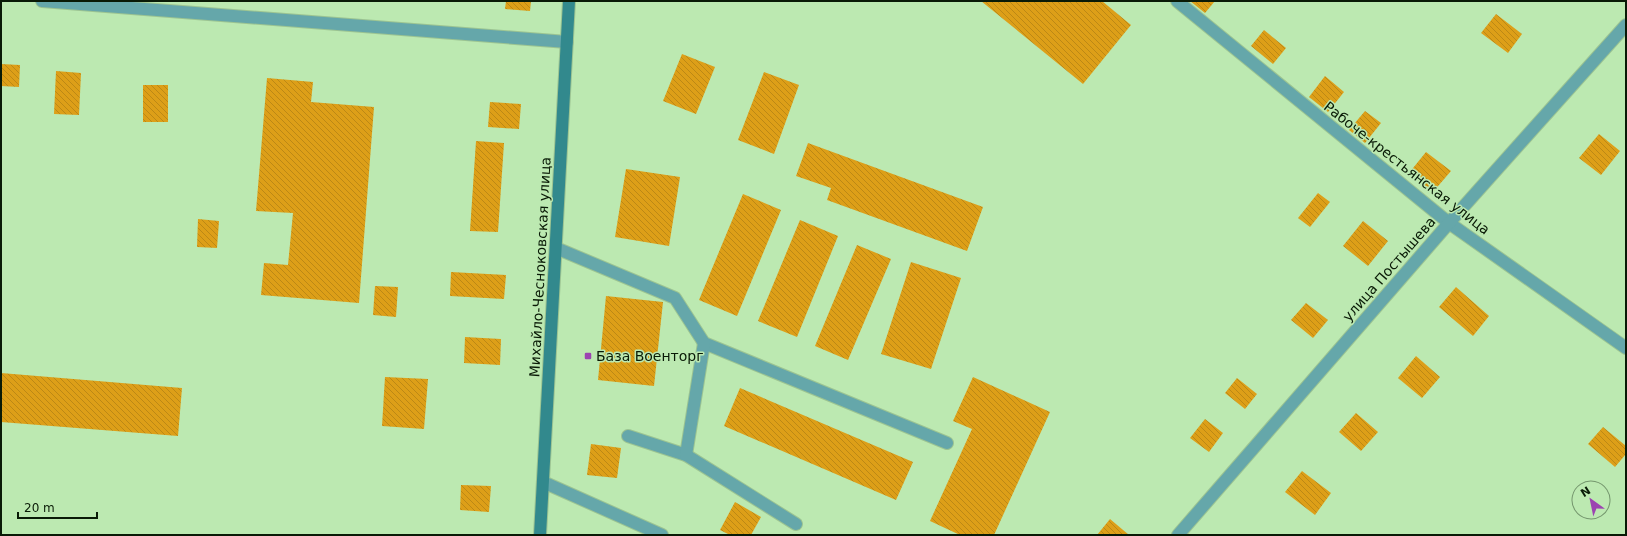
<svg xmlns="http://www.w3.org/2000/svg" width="1627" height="536" viewBox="0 0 1627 536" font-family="'DejaVu Sans',sans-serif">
  <defs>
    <pattern id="building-back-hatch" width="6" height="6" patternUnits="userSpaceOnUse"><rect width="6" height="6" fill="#dd9f18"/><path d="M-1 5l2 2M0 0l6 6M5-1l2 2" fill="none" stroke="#bc8815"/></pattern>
  </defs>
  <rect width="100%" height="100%" fill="#bce9b1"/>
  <g fill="url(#building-back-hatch)">
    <polygon points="506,1 531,1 530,11 505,9"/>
    <polygon points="981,1 1102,1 1131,25 1083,84"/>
    <polygon points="1190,1 1215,1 1205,13"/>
    <polygon points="1496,14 1522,34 1508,53 1481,33"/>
    <polygon points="1264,30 1286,48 1273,64 1251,46"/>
    <polygon points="682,54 715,67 696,114 663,101"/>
    <polygon points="1,64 20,65 19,87 1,86"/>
    <polygon points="56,71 81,73 79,115 54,114"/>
    <polygon points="764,72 799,85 774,154 738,140"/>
    <polygon points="1325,76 1344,92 1328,112 1309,97"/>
    <polygon points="267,78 313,82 311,102 374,107 359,303 261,295 264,263 288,265 293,213 256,211"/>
    <rect x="143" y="85" width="25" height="37"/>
    <polygon points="490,102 521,104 519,129 488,127"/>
    <polygon points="1365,111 1381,123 1365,143 1349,130"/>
    <polygon points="1599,134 1620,151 1601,175 1579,158"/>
    <polygon points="476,141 504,143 498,232 470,231"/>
    <polygon points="808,143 983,207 967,251 827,200 831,188 796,176"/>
    <polygon points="1426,152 1451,171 1433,192 1409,173"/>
    <polygon points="626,169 680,177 669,246 615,237"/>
    <polygon points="1318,193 1330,202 1310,227 1298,218"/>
    <polygon points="743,194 781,210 737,316 699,300"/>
    <polygon points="198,219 219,221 217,248 197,247"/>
    <polygon points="800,220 838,236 797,337 758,321"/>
    <polygon points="1363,221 1388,241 1368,266 1343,246"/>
    <polygon points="857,245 891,259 848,360 815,346"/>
    <polygon points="911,262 961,278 931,369 881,354"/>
    <polygon points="451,272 506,275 504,299 450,296"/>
    <polygon points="375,286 398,287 396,317 373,315"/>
    <polygon points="1456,287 1489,316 1473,336 1439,307"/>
    <polygon points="606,296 663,302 654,386 598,380"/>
    <polygon points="1306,303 1328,320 1313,338 1291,320"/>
    <polygon points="465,337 501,339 500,365 464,363"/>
    <polygon points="1416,356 1440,377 1422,398 1398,378"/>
    <polygon points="1,373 182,388 178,436 1,422"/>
    <polygon points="385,377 428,379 424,429 382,426"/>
    <polygon points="973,377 1050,412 994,535 960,535 930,521 972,429 953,421"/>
    <polygon points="1237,378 1257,394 1245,409 1225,393"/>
    <polygon points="740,388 913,462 896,500 724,426"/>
    <polygon points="1356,413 1378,432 1361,451 1339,432"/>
    <polygon points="1205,419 1223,433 1209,452 1190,438"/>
    <polygon points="1603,427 1626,446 1626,454 1615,467 1588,444"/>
    <polygon points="591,444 621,448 617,478 587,475"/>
    <polygon points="1302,471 1331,493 1315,515 1285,492"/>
    <polygon points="461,485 491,486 489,512 460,510"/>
    <polygon points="735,502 761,517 751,535 730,535 720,530"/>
    <polygon points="1110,519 1129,535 1097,535"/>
  </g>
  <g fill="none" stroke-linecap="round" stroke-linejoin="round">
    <g stroke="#9cc492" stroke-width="14">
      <g id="service">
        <polyline points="556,248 675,298 704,343 947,443"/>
        <polyline points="628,436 686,455 796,524"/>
        <polyline points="686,455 704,343"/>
      </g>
    </g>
    <g stroke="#9cc492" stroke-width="14">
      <g id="minor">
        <polyline points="42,1 567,42"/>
        <polyline points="1177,1 1449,223 1626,348"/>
        <polyline points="543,482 662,535"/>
        <polyline points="1178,535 1449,223 1626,25"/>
      </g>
    </g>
    <g stroke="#9cc492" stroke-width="14">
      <polyline id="secondary" points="540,535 569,1"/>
    </g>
    <use href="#service" stroke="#65a7aa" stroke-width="12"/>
    <use href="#minor" stroke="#65a7aa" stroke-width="12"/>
    <use href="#secondary" stroke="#32898d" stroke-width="12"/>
  </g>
  <rect fill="#9c44b1" stroke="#bce9b1" stroke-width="1.5" x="584" y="352" width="8" height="8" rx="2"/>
  <g text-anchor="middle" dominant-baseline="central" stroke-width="3" stroke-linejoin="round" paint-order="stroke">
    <g font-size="14" fill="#091a06" stroke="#bce9b1">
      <text transform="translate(1407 168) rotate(38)">Рабоче-крестьянская улица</text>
      <text transform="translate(540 267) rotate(-87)">Михайло-Чесноковская улица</text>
      <text transform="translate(1389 269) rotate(-49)">улица Постышева</text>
    </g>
    <g font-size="14" fill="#091a06" stroke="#bce9b1" text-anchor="start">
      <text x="596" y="356">База Военторг</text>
    </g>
  </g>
  <rect width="1627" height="536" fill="none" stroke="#091a06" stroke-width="4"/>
  <g transform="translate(1591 500) rotate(327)"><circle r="19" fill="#bce9b1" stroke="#74966d"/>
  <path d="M0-3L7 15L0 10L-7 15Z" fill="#9c44b1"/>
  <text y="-6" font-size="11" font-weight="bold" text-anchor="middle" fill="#091a06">N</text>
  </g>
  <path d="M18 512v6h79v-6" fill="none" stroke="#091a06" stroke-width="2"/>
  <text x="24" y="512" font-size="12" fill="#091a06" stroke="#bce9b1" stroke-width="3" paint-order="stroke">20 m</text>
</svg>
